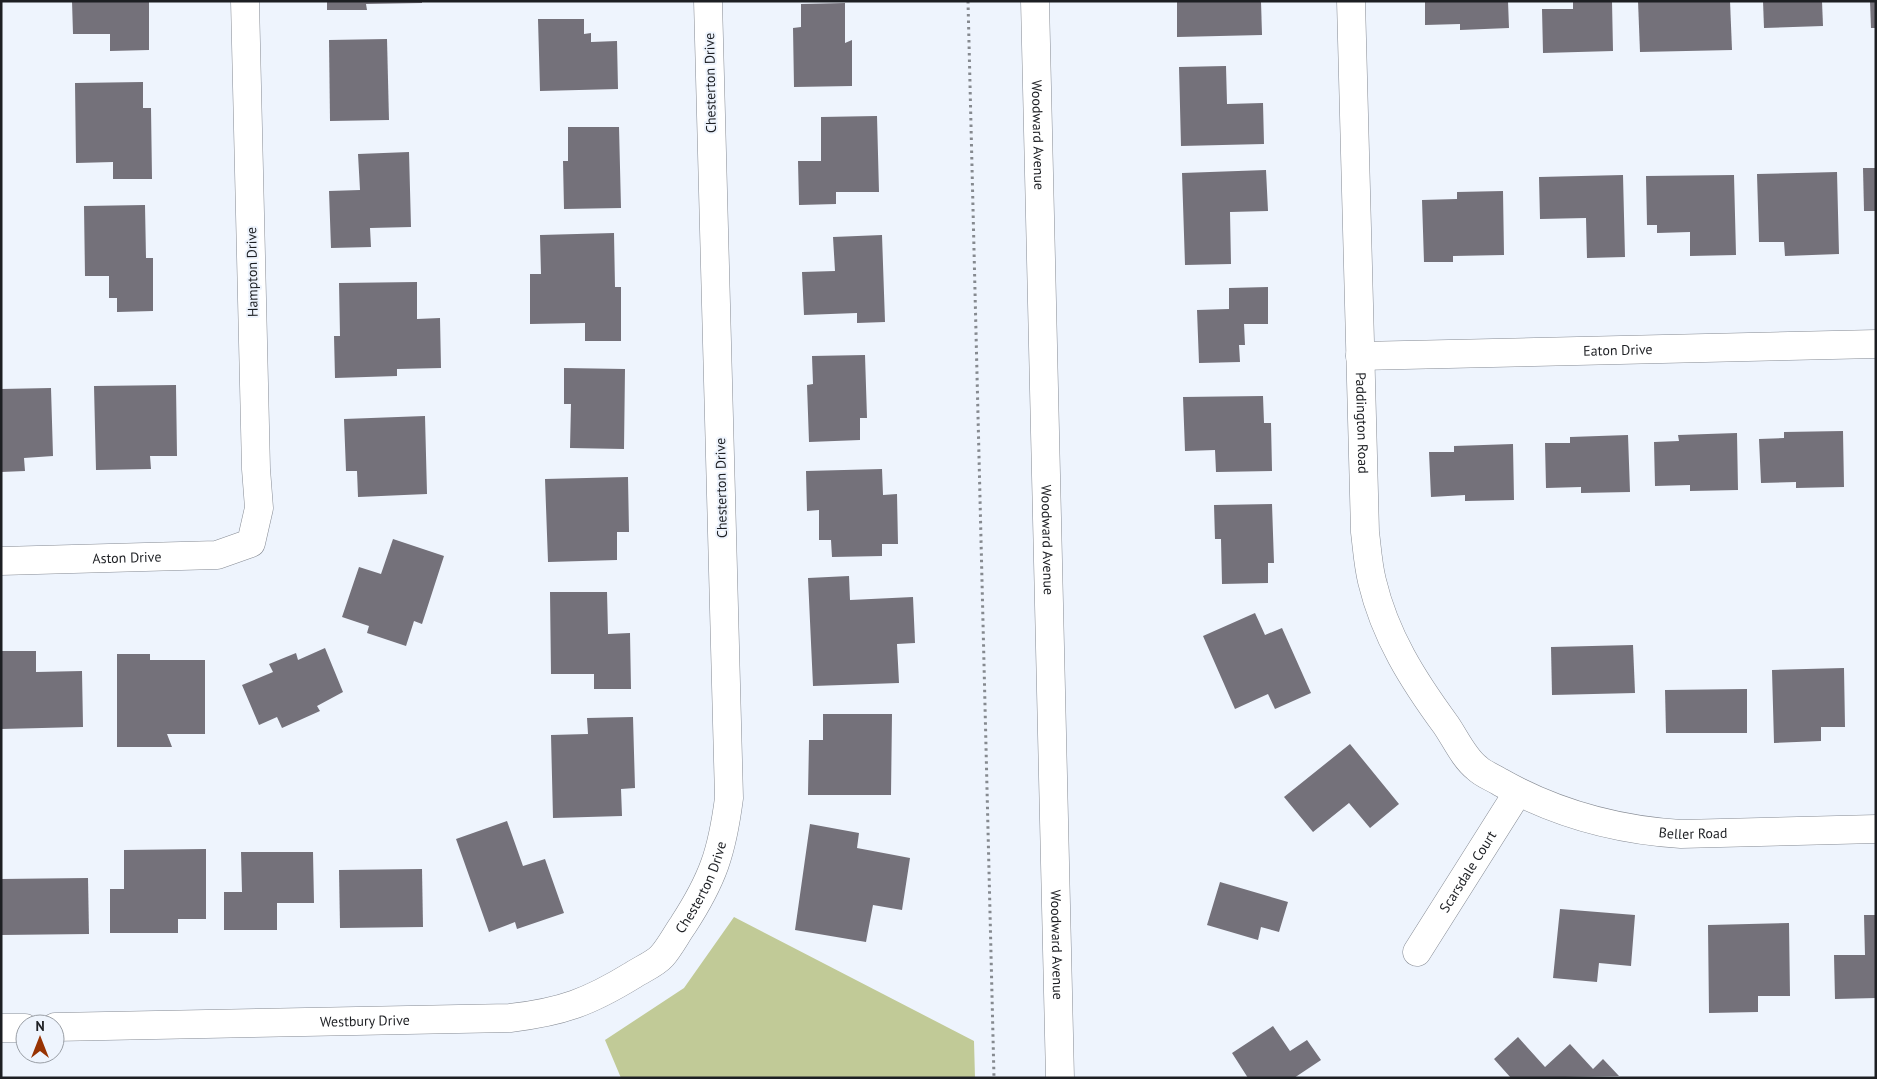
<svg xmlns="http://www.w3.org/2000/svg" width="1877" height="1079" viewBox="0 0 1877 1079" font-family="'PT Sans',sans-serif">
  <rect width="100%" height="100%" fill="#eef4fd"/>
  <polygon fill="#c1ca97" points="734,917 974,1041 975,1078 621,1078 605,1040 684,988"/>
  <g fill="#74717a">
    <polygon points="72,1 149,1 149,50 110,51 110,34 73,34"/>
    <polygon points="327,1 422,1 422,3 366,4 367,10 327,10"/>
    <polygon points="1177,1 1261,1 1262,35 1177,37"/>
    <polygon points="1425,1 1508,1 1509,28 1460,30 1460,24 1425,25"/>
    <polygon points="1573,1 1612,1 1613,51 1543,53 1542,9 1573,9"/>
    <polygon points="1638,1 1730,1 1732,50 1640,52"/>
    <polygon points="1763,1 1822,1 1823,26 1764,28"/>
    <polygon points="1870,1 1876,1 1876,28 1871,28"/>
    <polygon points="845,3 845,43 852,40 852,86 794,87 793,28 801,27 801,4"/>
    <polygon points="538,19 584,19 584,34 591,33 591,42 617,41 618,89 540,91"/>
    <polygon points="387,39 389,120 330,121 329,40"/>
    <polygon points="1226,66 1227,104 1263,103 1264,144 1181,146 1179,67"/>
    <polygon points="143,82 143,108 151,108 152,179 113,179 113,162 76,163 75,83"/>
    <polygon points="877,116 879,192 836,192 836,204 799,205 798,161 821,161 821,117"/>
    <polygon points="568,127 619,127 621,208 564,209 563,161 568,161"/>
    <polygon points="409,152 411,227 370,228 371,247 331,248 329,191 360,190 358,154"/>
    <polygon points="1863,168 1876,168 1876,211 1864,211"/>
    <polygon points="1266,170 1268,211 1230,212 1231,264 1185,265 1182,173"/>
    <polygon points="1837,172 1839,254 1785,256 1784,242 1759,242 1757,174"/>
    <polygon points="1623,175 1625,257 1587,258 1586,218 1540,219 1539,177"/>
    <polygon points="1734,175 1736,255 1690,256 1690,232 1657,233 1657,225 1647,225 1646,176"/>
    <polygon points="1503,191 1504,255 1453,256 1453,262 1424,262 1422,200 1457,199 1457,192"/>
    <polygon points="145,205 146,258 153,258 153,311 117,312 117,298 109,298 109,276 85,276 84,206"/>
    <polygon points="614,233 615,287 621,287 621,341 585,341 585,323 530,324 530,274 541,274 540,235"/>
    <polygon points="882,235 885,322 857,323 857,313 804,315 802,272 835,271 833,237"/>
    <polygon points="417,282 417,319 440,318 441,368 397,369 397,376 335,378 334,336 340,336 339,283"/>
    <polygon points="1268,287 1268,324 1244,324 1245,345 1239,345 1240,362 1199,363 1197,310 1229,309 1229,288"/>
    <polygon points="865,355 867,418 860,418 860,440 809,442 807,385 813,384 812,356"/>
    <polygon points="564,368 625,369 624,449 570,448 571,404 564,404"/>
    <polygon points="176,385 177,456 150,456 151,469 96,470 94,386"/>
    <polygon points="51,388 53,456 24,458 25,471 1,472 1,389"/>
    <polygon points="1263,396 1264,423 1271,423 1272,471 1216,472 1215,450 1185,451 1183,397"/>
    <polygon points="425,416 427,494 358,497 357,471 346,471 344,419"/>
    <polygon points="1843,431 1844,487 1796,488 1796,482 1761,483 1759,439 1784,438 1784,432"/>
    <polygon points="1737,433 1738,490 1690,491 1690,485 1655,486 1654,442 1679,441 1678,435"/>
    <polygon points="1628,435 1630,492 1581,493 1581,487 1546,488 1545,443 1570,443 1570,437"/>
    <polygon points="1513,444 1514,500 1465,501 1465,495 1431,497 1429,452 1454,452 1454,446"/>
    <polygon points="882,469 883,495 897,494 898,544 882,544 882,556 832,557 831,540 819,540 819,510 807,511 806,471"/>
    <polygon points="628,477 629,532 617,532 617,560 548,562 545,479"/>
    <polygon points="1272,504 1274,563 1268,563 1268,583 1222,584 1221,539 1215,539 1214,505"/>
    <polygon points="393,539 444,556 422,624 414,621 406,646 367,633 369,626 342,617 359,567 381,574"/>
    <polygon points="849,576 850,600 913,597 915,643 897,644 899,683 813,686 808,578"/>
    <polygon points="550,592 607,592 608,634 630,633 631,689 594,689 594,674 551,674"/>
    <polygon points="1255,613 1265,635 1282,628 1311,693 1275,709 1268,694 1235,709 1203,636"/>
    <polygon points="1633,645 1635,693 1552,695 1551,647"/>
    <polygon points="325,648 343,692 317,706 320,711 282,728 277,717 259,725 242,685 273,672 269,664 296,653 298,660"/>
    <polygon points="1,651 36,651 36,672 82,671 83,727 1,729"/>
    <polygon points="117,654 150,654 150,660 205,660 205,734 167,734 172,747 117,747"/>
    <polygon points="1844,668 1845,727 1821,727 1821,741 1774,743 1772,670"/>
    <polygon points="1747,689 1747,733 1666,733 1665,690"/>
    <polygon points="823,714 892,714 891,795 808,795 809,740 823,740"/>
    <polygon points="633,717 635,788 621,789 622,816 553,818 551,735 588,734 587,718"/>
    <polygon points="1350,744 1399,804 1370,828 1349,803 1313,832 1284,797"/>
    <polygon points="507,821 523,866 545,859 564,913 517,929 515,922 489,932 456,839"/>
    <polygon points="810,824 859,833 857,848 910,858 902,910 873,905 866,942 795,930"/>
    <polygon points="206,849 206,919 178,919 178,933 110,933 110,889 124,889 124,850"/>
    <polygon points="241,852 313,852 314,903 277,903 277,930 224,930 224,892 242,892"/>
    <polygon points="422,869 423,927 340,928 339,870"/>
    <polygon points="88,878 89,934 1,935 1,879"/>
    <polygon points="1220,882 1288,902 1279,932 1261,927 1258,940 1207,925"/>
    <polygon points="1560,909 1635,915 1631,966 1599,963 1597,982 1553,978"/>
    <polygon points="1864,915 1876,915 1876,998 1835,999 1834,955 1865,955"/>
    <polygon points="1789,923 1790,996 1758,996 1758,1012 1709,1013 1708,925"/>
    <polygon points="1273,1026 1290,1051 1307,1040 1321,1060 1294,1078 1248,1078 1232,1053"/>
    <polygon points="1518,1037 1545,1067 1570,1044 1593,1069 1603,1059 1619,1076 1511,1078 1494,1059"/>
  </g>
  <g fill="none" stroke-linecap="round" stroke-linejoin="round">
    <g stroke="#868b94" stroke-width="29">
      <g id="minor">
        <path id="s1" d="M1351,1L1365,532C1367,548 1368,565 1372,581C1385,636 1413,680 1446,725C1455,738 1464,758 1477,768C1483,774 1492,777 1500,782C1555,813 1618,830 1681,834L1876,829"/>
        <path id="s2" d="M1360,356L1876,344"/>
        <path id="s3" d="M1,561L217,555L251,543L259,508L256,469L245,1"/>
        <path id="s4" d="M1417,952L1518,792"/>
        <path id="s5" d="M55,1027L510,1018C562,1012 589,1002 633,975C642,969 655,964 662,956C670,947 676,935 683,925C713,879 722,852 729,798L708,1"/>
        <polyline points="1,1028 25,1028"/>
      </g>
    </g>
    <g stroke="#868b94" stroke-width="29">
      <g id="secondary">
        <path id="s6" d="M1035,1L1060,1078"/>
      </g>
    </g>
    <polyline stroke="#85898f" stroke-width="3" stroke-dasharray="2.5 4" stroke-linecap="butt" points="968,1 994,1078"/>
    <use href="#minor" stroke="#fff" stroke-width="28"/>
    <use href="#secondary" stroke="#fff" stroke-width="28"/>
  </g>
  <g text-anchor="middle" dominant-baseline="central" stroke-width="4" stroke-linejoin="round" paint-order="stroke">
    <g font-size="14" fill="#1d1f23" stroke="#eef4fd">
      <text transform="translate(710 83) rotate(-91)">Chesterton Drive</text>
      <text stroke="none"><textPath href="#s6" startOffset="134">Woodward Avenue</textPath></text>
      <text transform="translate(252 272) rotate(-91)">Hampton Drive</text>
      <text stroke="none"><textPath href="#s2" startOffset="258">Eaton Drive</textPath></text>
      <text stroke="none"><textPath href="#s1" startOffset="422">Paddington Road</textPath></text>
      <text transform="translate(721 488) rotate(-91)">Chesterton Drive</text>
      <text stroke="none"><textPath href="#s6" startOffset="539">Woodward Avenue</textPath></text>
      <text stroke="none"><textPath href="#s3" startOffset="126">Aston Drive</textPath></text>
      <text stroke="none"><textPath href="#s1" startOffset="1026">Beller Road</textPath></text>
      <text stroke="none"><textPath href="#s4" startOffset="95">Scarsdale Court</textPath></text>
      <text stroke="none"><textPath href="#s5" startOffset="701">Chesterton Drive</textPath></text>
      <text stroke="none"><textPath href="#s6" startOffset="944">Woodward Avenue</textPath></text>
      <text stroke="none"><textPath href="#s5" startOffset="310">Westbury Drive</textPath></text>
    </g>
  </g>
  <rect width="1877" height="1079" fill="none" stroke="#1d1f23" stroke-width="5"/>
  <g transform="translate(40 1039)"><circle r="24" fill="#eef4fd" stroke="#9a9fa6"/>
  <path d="M0-4L9 19L0 12L-9 19Z" fill="#983303"/>
  <text y="-8" font-size="14" font-weight="bold" text-anchor="middle" fill="#1d1f23">N</text>
  </g>
</svg>
